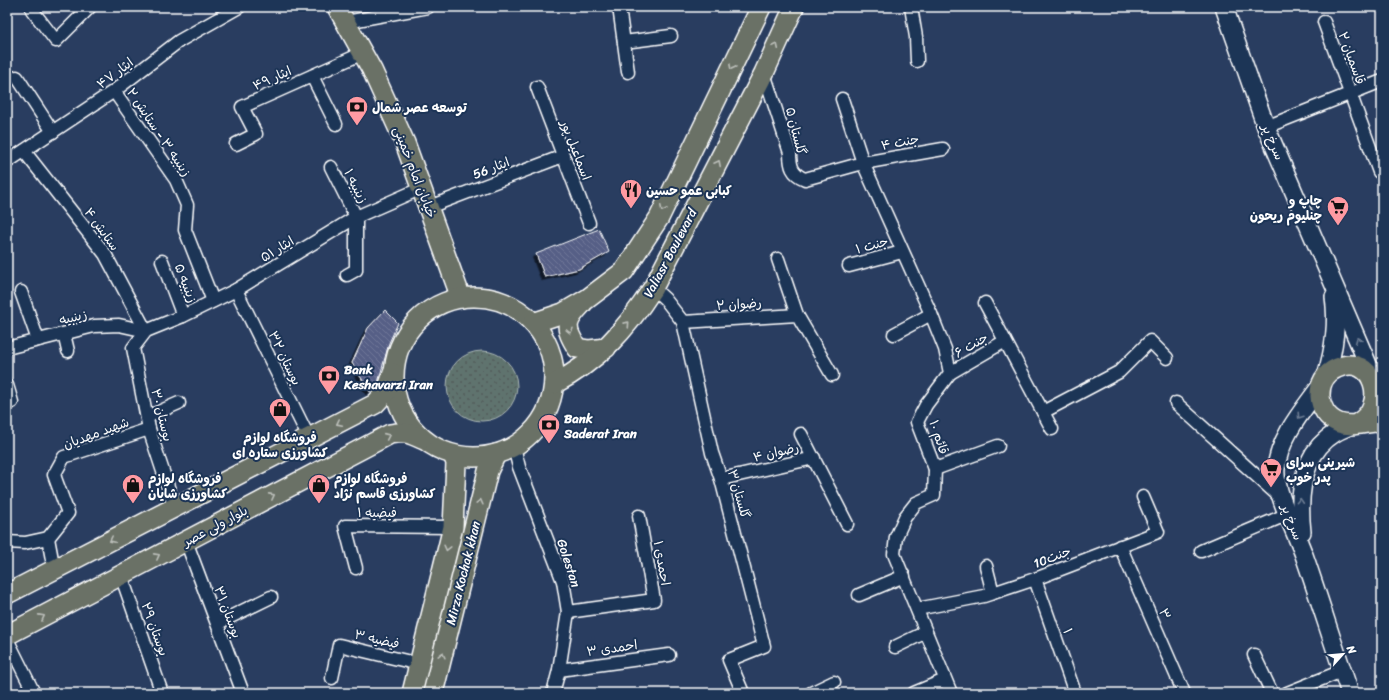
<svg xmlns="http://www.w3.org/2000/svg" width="1389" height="700" viewBox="0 0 1389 700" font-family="Sriracha,'Playpen Sans Arabic',sans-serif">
  <defs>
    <pattern id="grass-dots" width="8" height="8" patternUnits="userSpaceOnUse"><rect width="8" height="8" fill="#5e736e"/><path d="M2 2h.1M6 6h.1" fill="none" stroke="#535c5a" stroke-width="1.8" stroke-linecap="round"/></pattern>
    <pattern id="building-back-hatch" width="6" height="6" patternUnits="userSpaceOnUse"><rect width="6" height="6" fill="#575f86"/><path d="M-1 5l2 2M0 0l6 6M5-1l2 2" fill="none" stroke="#707798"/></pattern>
    <filter id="shadow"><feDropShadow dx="-3.5" dy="3.5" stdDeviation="0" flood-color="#0009"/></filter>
  </defs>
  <rect width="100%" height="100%" fill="#293d60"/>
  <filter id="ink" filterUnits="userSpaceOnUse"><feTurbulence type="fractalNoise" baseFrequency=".025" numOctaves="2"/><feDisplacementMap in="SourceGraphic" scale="8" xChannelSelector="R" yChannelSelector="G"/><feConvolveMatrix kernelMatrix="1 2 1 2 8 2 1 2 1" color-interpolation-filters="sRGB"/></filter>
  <g filter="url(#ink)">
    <circle fill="url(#grass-dots)" stroke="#aeb9b6" cx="482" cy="386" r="35"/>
    <g fill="url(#building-back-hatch)" stroke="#fff" filter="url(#shadow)">
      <polygon points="599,229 609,252 579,269 545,277 536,254"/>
      <polygon points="385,310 398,323 389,343 378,383 370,392 352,363 368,328"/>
    </g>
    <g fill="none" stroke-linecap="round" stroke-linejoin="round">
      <g stroke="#fff" stroke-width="15">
        <g id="street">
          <polyline points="619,7 628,72"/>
          <polyline points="911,7 916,37 917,61"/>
          <polyline points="32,10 56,41 90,7"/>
          <polyline points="346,22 428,7"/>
          <polyline points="1324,22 1379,172"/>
          <polyline points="624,42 671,36"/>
          <path d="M764,73L790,153C790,166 792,174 805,179L863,163L943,149"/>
          <polyline points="312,76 336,124"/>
          <polyline points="17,77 53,132"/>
          <polyline points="537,87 589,223"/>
          <polyline points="114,91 176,180 187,205 185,230 213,301"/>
          <polyline points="842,99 863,163 931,314 945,349 950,373 926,405 917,422 935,469 934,495 916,503 905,517 896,537 894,554 951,693"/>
          <polyline points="1266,127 1382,81"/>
          <polyline points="236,144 256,134 242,107 363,53"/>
          <polyline points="24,151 105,254 146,331"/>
          <polyline points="7,162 114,91 179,41 239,7"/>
          <polyline points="331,167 356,217 356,270 347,275"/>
          <polyline points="429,207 563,156"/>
          <polyline points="778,259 797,315 832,375"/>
          <polyline points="162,261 183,316"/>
          <polyline points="849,266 902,252"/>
          <polyline points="653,288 665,299 683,322 712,453 721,479 764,646 729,660 743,693"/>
          <polyline points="236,290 309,438"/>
          <polyline points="21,292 38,340"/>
          <polyline points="985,303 1052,429"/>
          <polyline points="683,322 797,315"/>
          <polyline points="64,334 68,351"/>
          <polyline points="894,334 931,314"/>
          <polyline points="7,348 94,326 119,325 146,331"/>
          <polyline points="950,373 1005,341"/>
          <polyline points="7,385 12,402"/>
          <polyline points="1176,403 1282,499"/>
          <polyline points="1043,412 1119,372 1150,341 1167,358"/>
          <polyline points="147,417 179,403"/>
          <polyline points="801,434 847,524"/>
          <polyline points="514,447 519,467 563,581 568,612 559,670 553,693"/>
          <polyline points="935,469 998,446"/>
          <polyline points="721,479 814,458"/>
          <polyline points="175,508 149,429 133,348 146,331 183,316 236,290 356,217 422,188"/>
          <polyline points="48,538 54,570"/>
          <polyline points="186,541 243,693"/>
          <polyline points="7,542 25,543 48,538 68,513 54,475 64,457 149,429"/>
          <polyline points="1120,546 1184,693"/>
          <polyline points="1201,551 1288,514"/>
          <polyline points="986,566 993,593"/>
          <polyline points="356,568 345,526 453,527"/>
          <polyline points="121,575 162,693"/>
          <polyline points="1035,579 1075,693"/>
          <polyline points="859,595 904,576"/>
          <polyline points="917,609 984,596 1035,579 1158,532 1143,497"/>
          <polyline points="568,612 654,600 639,516"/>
          <polyline points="218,623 271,597"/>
          <polyline points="7,639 34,693"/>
          <polyline points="895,647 926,632"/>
          <polyline points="1254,655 1272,693"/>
          <polyline points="559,670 669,655"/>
          <polyline points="332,678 339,645 419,664"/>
          <polyline points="811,693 834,682"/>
          <polyline points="914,693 945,680"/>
          <polyline points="1287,693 1342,671"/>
        </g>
      </g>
      <g stroke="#fff" stroke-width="20">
        <g id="secondary">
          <polyline points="1224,7 1266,127 1373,376"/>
          <path d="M1326,376C1334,350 1338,324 1334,297"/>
          <path d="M1322,384C1304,409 1279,437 1276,469C1274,490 1296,533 1304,555C1320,601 1334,647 1350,693"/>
          <path d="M1302,532C1298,496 1301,454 1335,433C1342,429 1350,426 1358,423"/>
        </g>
      </g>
      <g stroke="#fff" stroke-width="22">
        <g id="primary">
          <polyline points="337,7 372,70 405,143 461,298"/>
          <circle cx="474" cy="377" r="80"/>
          <path d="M582,304C565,322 564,327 577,348L589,350L606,348"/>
          <polyline points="533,323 563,313 587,299 624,271 659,218 761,7"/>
          <path d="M554,384C598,361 626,330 653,288L764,73L794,7"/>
          <path d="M1358,423C1389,405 1374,352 1337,368C1313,378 1315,414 1339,423C1353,428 1368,421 1382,422"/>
          <polyline points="7,594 375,404 387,391 393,373"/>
          <path d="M7,635L390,434C404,431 409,433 422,439"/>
          <polyline points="412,693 453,527 456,463 453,455"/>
          <polyline points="433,693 488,471 496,454"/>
        </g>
      </g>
      <use href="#street" stroke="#1d3557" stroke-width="12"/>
      <use href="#secondary" stroke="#1d3557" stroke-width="17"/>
      <use href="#primary" stroke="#6a7166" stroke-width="19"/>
    </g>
    <defs><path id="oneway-chevron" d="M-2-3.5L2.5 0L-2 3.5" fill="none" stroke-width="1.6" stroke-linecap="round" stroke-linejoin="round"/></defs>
    <g stroke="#bcbfba">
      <use href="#oneway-chevron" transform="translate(776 46) rotate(-65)"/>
      <use href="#oneway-chevron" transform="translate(732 67) rotate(116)"/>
      <use href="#oneway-chevron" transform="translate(718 163) rotate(-63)"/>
      <use href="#oneway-chevron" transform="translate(663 209) rotate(116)"/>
      <use href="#oneway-chevron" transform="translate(627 324) rotate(-48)"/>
      <use href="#oneway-chevron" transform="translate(570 331) rotate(78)"/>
      <use href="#oneway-chevron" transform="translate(339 423) rotate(153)"/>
      <use href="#oneway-chevron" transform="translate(387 436) rotate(-24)"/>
      <use href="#oneway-chevron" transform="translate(272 496) rotate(-28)"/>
      <use href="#oneway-chevron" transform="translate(480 502) rotate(-76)"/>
      <use href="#oneway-chevron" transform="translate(112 540) rotate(153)"/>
      <use href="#oneway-chevron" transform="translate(447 548) rotate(104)"/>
      <use href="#oneway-chevron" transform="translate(157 556) rotate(-28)"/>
      <use href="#oneway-chevron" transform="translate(42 617) rotate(-28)"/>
      <use href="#oneway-chevron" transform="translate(442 655) rotate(-76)"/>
    </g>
    <g stroke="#6c7c92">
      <use href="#oneway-chevron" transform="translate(1358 340) rotate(-113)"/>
      <use href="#oneway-chevron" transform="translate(1300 416) rotate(124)"/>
      <use href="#oneway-chevron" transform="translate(1300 501) rotate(-86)"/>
    </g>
  </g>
  <defs>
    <g id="bank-pin" transform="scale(1.15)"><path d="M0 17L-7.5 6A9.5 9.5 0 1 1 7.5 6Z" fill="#ff9aa2" stroke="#1d3557"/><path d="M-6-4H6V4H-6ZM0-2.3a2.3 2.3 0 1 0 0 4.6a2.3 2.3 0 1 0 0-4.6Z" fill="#111"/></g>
    <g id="restaurant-pin" transform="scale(1.15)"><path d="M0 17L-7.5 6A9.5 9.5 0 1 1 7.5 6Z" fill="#ff9aa2" stroke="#1d3557"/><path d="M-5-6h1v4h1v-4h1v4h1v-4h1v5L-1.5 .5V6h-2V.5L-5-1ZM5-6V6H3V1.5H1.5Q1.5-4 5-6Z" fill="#111"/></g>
    <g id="supermarket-pin" transform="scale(1.15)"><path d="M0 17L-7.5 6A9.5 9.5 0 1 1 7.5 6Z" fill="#ff9aa2" stroke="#1d3557"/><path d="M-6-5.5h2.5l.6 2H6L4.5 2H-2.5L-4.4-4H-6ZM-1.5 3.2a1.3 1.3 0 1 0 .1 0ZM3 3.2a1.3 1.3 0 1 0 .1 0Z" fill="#111"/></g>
    <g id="shop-pin" transform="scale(1.15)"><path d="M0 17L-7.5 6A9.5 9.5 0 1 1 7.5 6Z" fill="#ff9aa2" stroke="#1d3557"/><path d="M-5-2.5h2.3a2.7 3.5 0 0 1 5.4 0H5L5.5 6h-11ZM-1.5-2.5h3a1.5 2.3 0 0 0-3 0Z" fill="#111"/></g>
  </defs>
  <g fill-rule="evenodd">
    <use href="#bank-pin" x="357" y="107"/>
    <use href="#restaurant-pin" x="631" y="190"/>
    <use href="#supermarket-pin" x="1338" y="207"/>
    <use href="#bank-pin" x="329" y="376"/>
    <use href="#shop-pin" x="280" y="409"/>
    <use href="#bank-pin" x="549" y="425"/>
    <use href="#supermarket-pin" x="1271" y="469"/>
    <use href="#shop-pin" x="133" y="485"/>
    <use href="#shop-pin" x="319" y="485"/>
  </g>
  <g text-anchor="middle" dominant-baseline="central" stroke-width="4" stroke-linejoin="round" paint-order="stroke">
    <g font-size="13" fill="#fff" stroke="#1d3557">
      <text transform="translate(1352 58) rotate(70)">قاسمیان ۲</text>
      <text transform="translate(115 73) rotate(-37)">ایثار ۴۷</text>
      <text transform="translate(272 78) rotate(-24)">ایثار ۴۹</text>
      <text transform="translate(796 131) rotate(76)">گلستان ۵</text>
      <text transform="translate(159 132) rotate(56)">زینبیه ۳ - ستایش ۲</text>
      <text transform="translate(900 142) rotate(-11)">جنت ۴</text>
      <text transform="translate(1273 142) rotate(67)">سرخ پر</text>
      <text transform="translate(576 150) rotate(69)">اسماعیل پور</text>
      <text transform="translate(491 168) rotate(-21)">ایثار 56</text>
      <text transform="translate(415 172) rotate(69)">خیابان امام خمینی</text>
      <text transform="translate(356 186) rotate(63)">زینبیه ۱</text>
      <text transform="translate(102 229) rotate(54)">ستایش ۴</text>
      <text transform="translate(872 245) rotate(-15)">جنت ۱</text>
      <text transform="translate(277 249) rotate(-31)">ایثار ۵۱</text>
      <text transform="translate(670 253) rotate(-62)">Valiasr Boulevard</text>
      <text transform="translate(186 283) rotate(69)">زینبیه ۵</text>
      <text transform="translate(739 304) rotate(-4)">رضوان ۲</text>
      <text transform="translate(73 317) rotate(-14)">زینبیه</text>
      <text transform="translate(971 345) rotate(-30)">جنت ۶</text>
      <text transform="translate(285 358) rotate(64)">بوستان ۳۲</text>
      <text transform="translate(162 415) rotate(76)">بوستان ۳۰</text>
      <text transform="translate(96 433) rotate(-20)">شهید مهدیان</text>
      <text transform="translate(939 437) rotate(72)">قائم ۱۰</text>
      <text transform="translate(776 452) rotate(-13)">رضوان ۴</text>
      <text transform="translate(739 494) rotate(74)">گلستان ۳</text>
      <text x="377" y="512">فیضیه ۱</text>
      <text transform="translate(1292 522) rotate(69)">سرخ پر</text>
      <text transform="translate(215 526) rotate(-28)">بلوار ولی عصر</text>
      <text transform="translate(1052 557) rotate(-21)">جنت10</text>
      <text transform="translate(569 563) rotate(72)">Golestan</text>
      <text transform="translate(662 563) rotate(80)">احمدی ۱</text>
      <text transform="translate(463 573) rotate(-76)">Mirza Kochak khan</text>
      <text transform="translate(228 612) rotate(69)">بوستان ۳۱</text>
      <text transform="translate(1165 614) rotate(67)">۳</text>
      <text transform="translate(155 629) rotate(70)">بوستان ۲۹</text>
      <text transform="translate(1068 631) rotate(71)">۱</text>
      <text transform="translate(377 639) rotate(13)">فیضیه ۳</text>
      <text transform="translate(612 648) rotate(-8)">احمدی ۳</text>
    </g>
    <g font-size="13" font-weight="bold" fill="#fff" stroke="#1d3557" text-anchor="start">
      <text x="372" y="107">توسعه عصر شمال</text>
      <text x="646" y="190">کبابی عمو حسین</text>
      <text x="1322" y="200" text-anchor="end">چاپ و<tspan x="1322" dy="15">چنلیوم ریحون</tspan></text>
      <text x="344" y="369">Bank<tspan x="344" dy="15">Keshavarzi Iran</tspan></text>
      <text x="564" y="418">Bank<tspan x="564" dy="15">Saderat Iran</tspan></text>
      <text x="280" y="437" text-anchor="middle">فروشگاه لوازم<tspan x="280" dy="15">کشاورزی ستاره ای</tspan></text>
      <text x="1286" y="462">شیرینی سرای<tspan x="1286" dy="15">پدر خوب</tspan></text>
      <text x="148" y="478">فروشگاه لوازم<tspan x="148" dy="15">کشاورزی شایان</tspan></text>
      <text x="334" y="478">فروشگاه لوازم<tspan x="334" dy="15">کشاورزی قاسم نژاد</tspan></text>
    </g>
  </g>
  <rect width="1389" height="700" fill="none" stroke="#1d3557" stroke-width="24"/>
  <rect x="12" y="12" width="1365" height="676" fill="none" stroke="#fff" stroke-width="1.5" filter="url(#ink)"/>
  <g transform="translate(1343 654) rotate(63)" stroke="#1d3557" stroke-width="3" paint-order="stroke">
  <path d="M0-3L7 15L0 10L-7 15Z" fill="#ffffff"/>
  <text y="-6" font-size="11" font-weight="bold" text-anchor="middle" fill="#ffffff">N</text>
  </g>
</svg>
